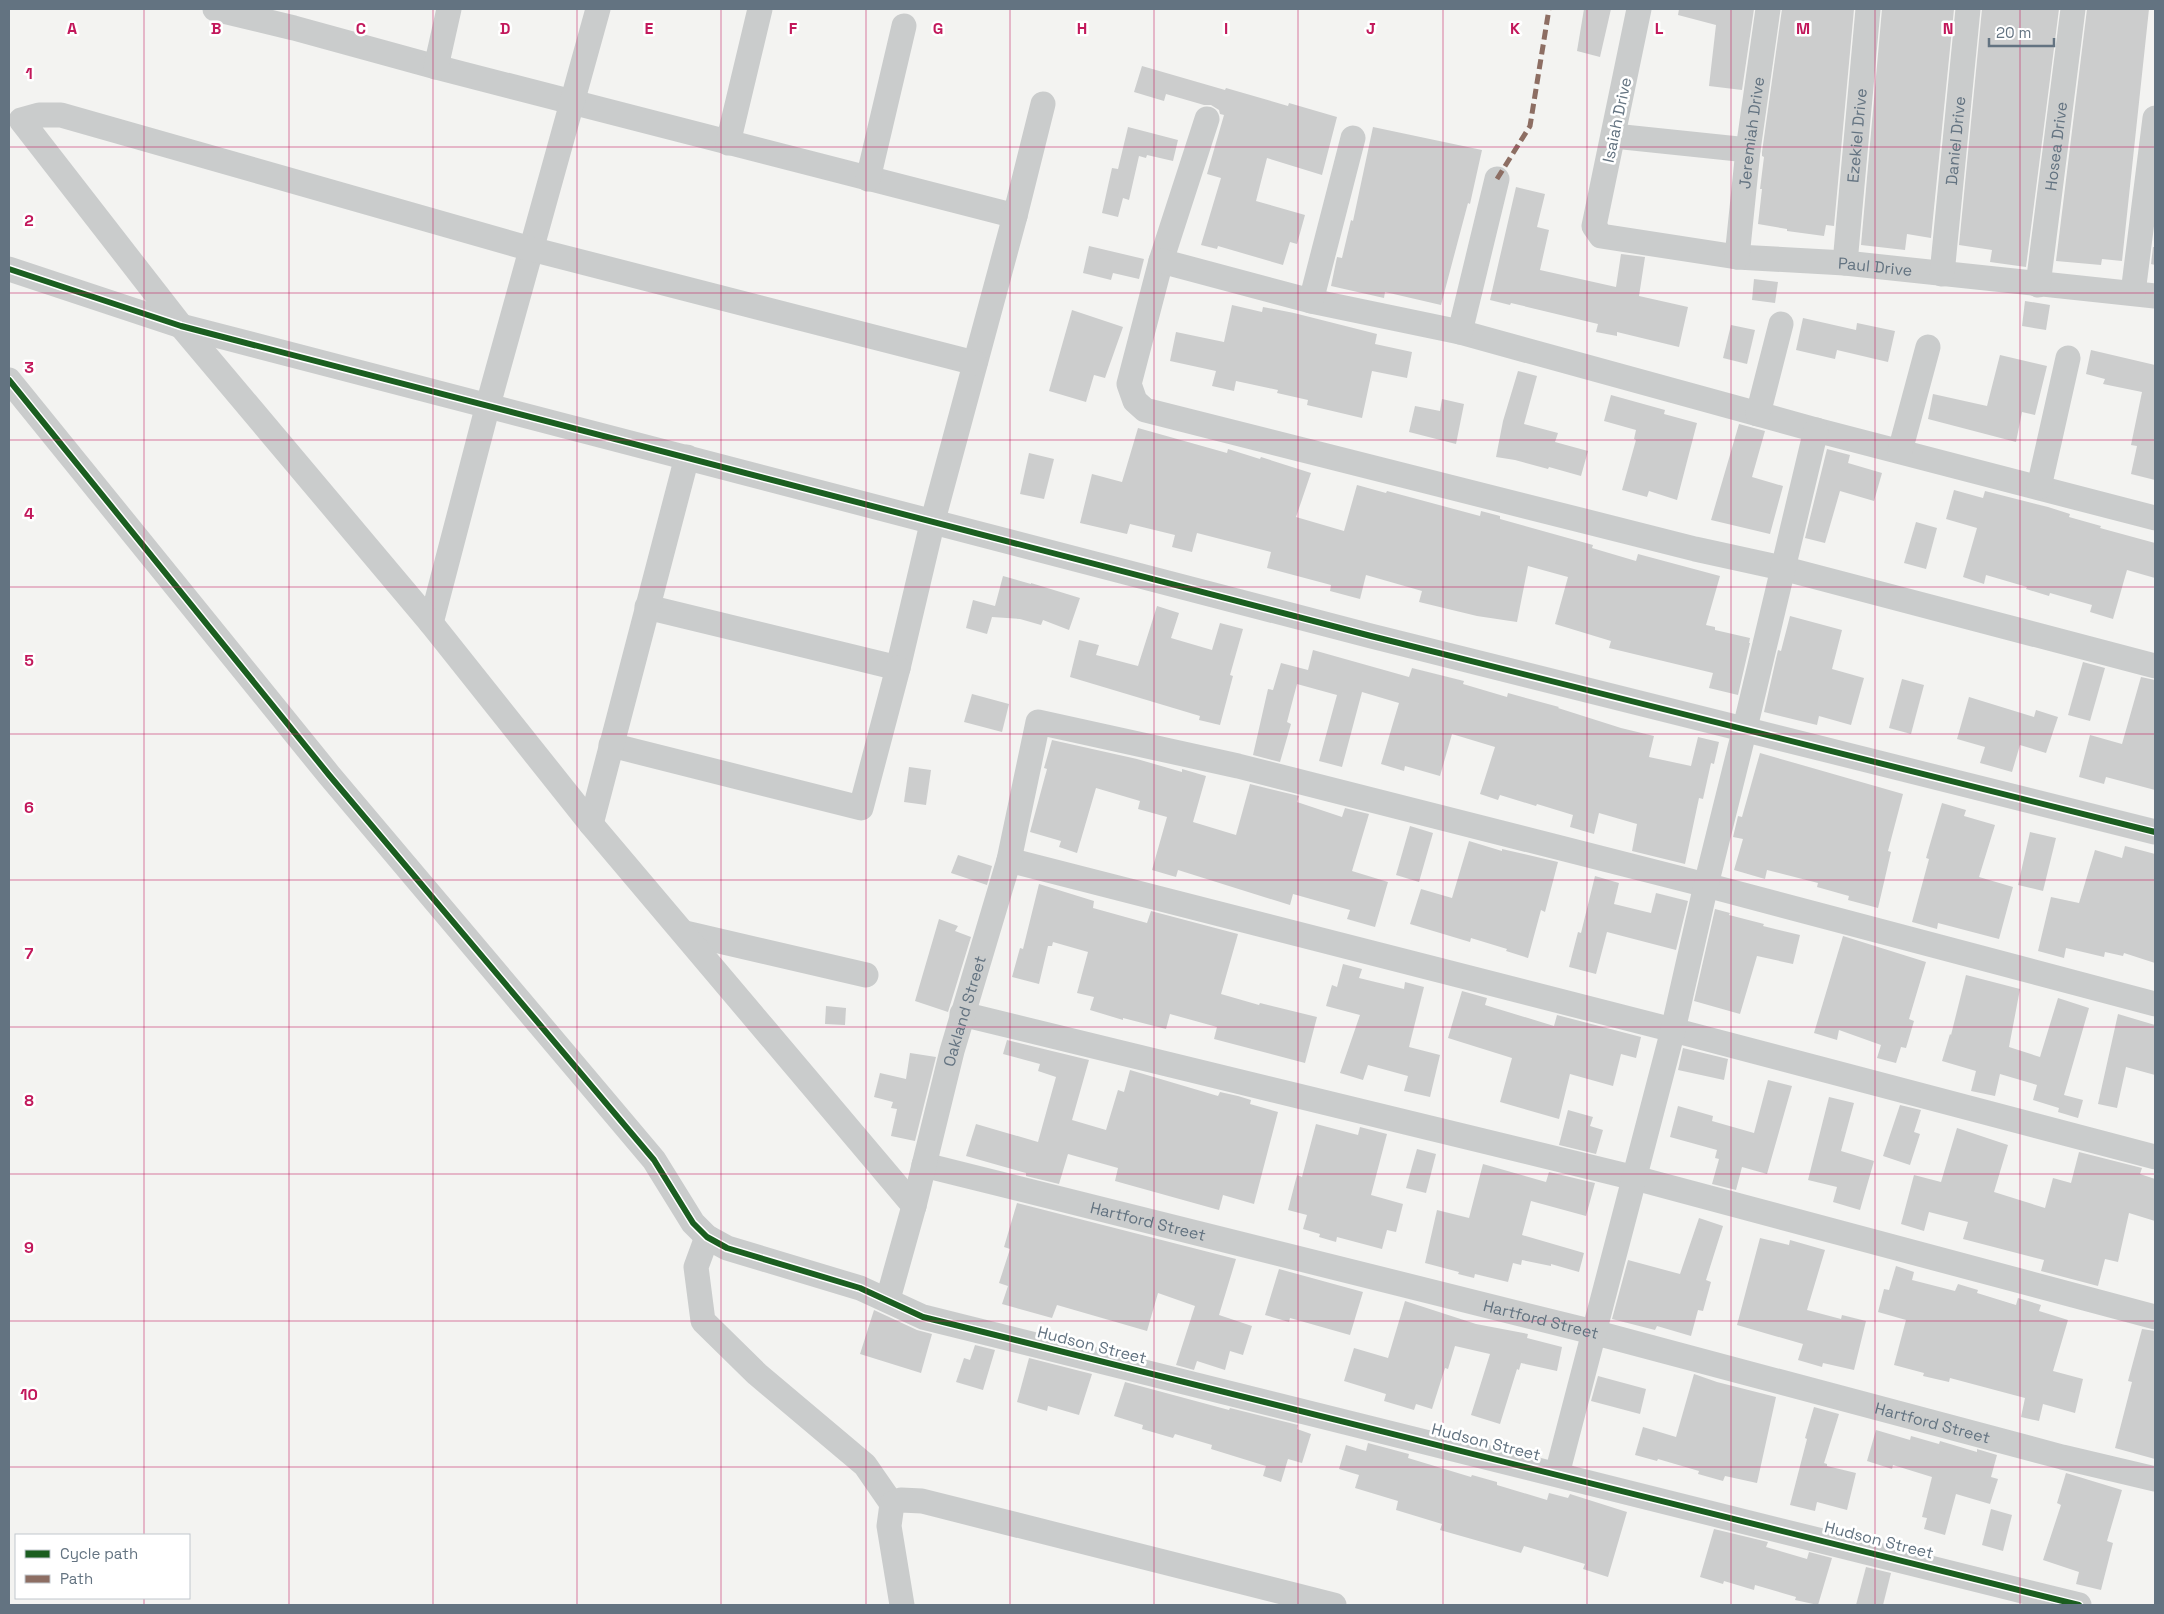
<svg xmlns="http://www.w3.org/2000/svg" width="2164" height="1614" viewBox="0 0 2164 1614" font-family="'Space Grotesk',sans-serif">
  <rect width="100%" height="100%" fill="#f3f3f1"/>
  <g fill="#cccdcd">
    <polygon points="1584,9 1611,9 1600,57 1577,51"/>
    <polygon points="1679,9 1754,9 1742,90 1709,86 1716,25 1678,15"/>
    <polygon points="1782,9 1854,9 1834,226 1826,225 1824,236 1787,231 1787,229 1758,224 1762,189 1760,189 1764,157 1762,156 1762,152"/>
    <polygon points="1882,9 1954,9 1931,238 1907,234 1905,250 1861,245"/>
    <polygon points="1982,9 2059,9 2026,267 1990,262 1992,250 1959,245"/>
    <polygon points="2087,9 2149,9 2122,261 2102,259 2101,265 2056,261"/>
    <polygon points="1142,66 1225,90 1226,88 1288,106 1289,103 1337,117 1322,175 1267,158 1256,201 1305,215 1297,244 1290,242 1283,265 1218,246 1217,249 1201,245 1221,178 1207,174 1224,115 1220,114 1219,110 1211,105 1204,105 1166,94 1164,101 1134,92"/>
    <polygon points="1128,127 1178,140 1173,161 1147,155 1146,158 1139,156 1129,200 1123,198 1118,217 1102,213 1112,168 1118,169"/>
    <polygon points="1373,127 1482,150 1470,204 1468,203 1441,305 1385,292 1384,298 1331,286 1337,257 1342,258 1351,220 1353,221"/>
    <polygon points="1516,187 1545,194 1537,227 1549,230 1540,270 1616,287 1621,254 1645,257 1639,296 1688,307 1679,347 1617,332 1617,336 1596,332 1598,324 1511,303 1510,305 1490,300"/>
    <polygon points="1089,246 1144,259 1139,279 1113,273 1111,280 1083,273"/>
    <polygon points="2153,247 2155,247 2155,265 2151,264"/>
    <polygon points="1754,279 1778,282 1775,303 1752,300"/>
    <polygon points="2025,301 2050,305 2046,330 2022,326"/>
    <polygon points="1232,305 1262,312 1263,307 1294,313 1377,334 1375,344 1412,352 1407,378 1372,371 1362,418 1307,405 1308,400 1277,393 1278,390 1236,381 1234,391 1212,386 1216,371 1170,361 1176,332 1224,342"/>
    <polygon points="1072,310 1123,327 1105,378 1094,375 1086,402 1049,391"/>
    <polygon points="1803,318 1856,330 1857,323 1895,331 1888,362 1837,350 1835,359 1796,350"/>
    <polygon points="1731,325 1755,330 1747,364 1723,358"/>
    <polygon points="2091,350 2155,365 2155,480 2131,474 2137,446 2131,445 2142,392 2103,384 2105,379 2086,374"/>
    <polygon points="2000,355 2047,366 2035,415 2022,412 2016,442 1928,419 1933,394 1987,406"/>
    <polygon points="1518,371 1537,376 1524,424 1558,433 1555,442 1588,451 1581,476 1549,467 1548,469 1515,460 1496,457 1503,421"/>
    <polygon points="1611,395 1665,410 1664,414 1697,423 1677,500 1649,491 1647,497 1622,490 1636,440 1634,439 1636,430 1604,421"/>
    <polygon points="1442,399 1464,404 1456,444 1409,432 1415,406 1440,411"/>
    <polygon points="1739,424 1765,431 1752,477 1783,486 1770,534 1711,520"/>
    <polygon points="1138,428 1227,453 1228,449 1260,459 1261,457 1311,473 1296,517 1344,531 1357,485 1386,493 1387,491 1480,516 1481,511 1500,516 1500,519 1593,545 1592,548 1636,561 1638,554 1720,576 1706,625 1715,627 1715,630 1750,638 1749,643 1750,643 1738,695 1709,688 1713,673 1609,648 1611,641 1555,624 1568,577 1528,566 1517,622 1477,616 1419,602 1422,591 1366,575 1360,599 1330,591 1331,585 1267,568 1271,552 1197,533 1192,552 1172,547 1175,535 1130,524 1127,534 1080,523 1092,474 1122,482"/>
    <polygon points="1827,449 1850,455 1848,463 1882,473 1874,501 1840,491 1825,543 1805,538"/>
    <polygon points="1029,453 1054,459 1044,499 1020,494"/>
    <polygon points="1954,490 1983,498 1985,491 2048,507 2070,514 2069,517 2101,526 2100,528 2155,543 2155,578 2127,570 2113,619 2090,612 2092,605 2050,593 2049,596 2026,589 2027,587 1986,575 1984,584 1963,577 1977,528 1946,519"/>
    <polygon points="1916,522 1937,528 1926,569 1904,563"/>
    <polygon points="1003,576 1031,584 1031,583 1080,598 1069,630 1043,620 1041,625 1020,619 992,617 987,634 966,628 973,600 995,606"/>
    <polygon points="1157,606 1179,613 1171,638 1212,650 1220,623 1243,629 1230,675 1233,676 1220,725 1199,720 1200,716 1070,677 1079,640 1099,645 1096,655 1138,666"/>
    <polygon points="1790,616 1842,630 1832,669 1864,678 1851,725 1819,716 1817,725 1764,712 1778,650 1781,651"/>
    <polygon points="1313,650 1409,677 1412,668 1464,681 1463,684 1507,697 1508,693 1559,707 1558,708 1621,728 1654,736 1649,757 1691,766 1698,737 1719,742 1714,764 1711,763 1703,799 1699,798 1685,864 1632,851 1637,824 1599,813 1594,834 1570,827 1573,815 1537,804 1536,806 1500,795 1498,800 1480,794 1495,747 1452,734 1440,776 1405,766 1404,771 1381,764 1399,703 1362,692 1342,767 1319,761 1337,695 1297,684 1287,722 1291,724 1280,762 1253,755 1268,689 1273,690 1281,663 1308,670"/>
    <polygon points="2083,662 2105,668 2090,721 2068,715"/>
    <polygon points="2141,677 2155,680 2155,790 2106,777 2104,784 2079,777 2090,735 2122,744"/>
    <polygon points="1902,679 1924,685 1911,734 1889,728"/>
    <polygon points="972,694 1009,704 1002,732 964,722"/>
    <polygon points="1969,697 2034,717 2036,710 2058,717 2046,753 2020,745 2012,772 1980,763 1985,747 1957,739"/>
    <polygon points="1052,740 1137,759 1182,772 1182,769 1206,776 1193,822 1236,835 1250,784 1299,796 1297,802 1342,817 1345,808 1369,814 1352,871 1388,882 1375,927 1347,919 1350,910 1293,894 1290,905 1178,870 1176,877 1152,870 1167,817 1138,809 1140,801 1096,788 1077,853 1059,847 1061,841 1030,832 1047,769 1044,768"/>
    <polygon points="1760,753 1903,794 1888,851 1891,852 1878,908 1848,900 1849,896 1817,887 1818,883 1767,870 1765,879 1734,870 1743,839 1733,837 1738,816 1742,817"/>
    <polygon points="909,767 931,770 926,805 904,802"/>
    <polygon points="1942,803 1966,810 1964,816 1995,825 1979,877 2013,887 1999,939 1938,923 1937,929 1912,922 1929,859 1926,858"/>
    <polygon points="1410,826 1433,833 1419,882 1396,875"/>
    <polygon points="2030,832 2056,838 2043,891 2018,885"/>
    <polygon points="1469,841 1502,851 1502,849 1558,862 1545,912 1541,910 1528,958 1506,951 1507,949 1471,938 1470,942 1410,924 1421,889 1452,898"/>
    <polygon points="2125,846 2155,854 2155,963 2124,953 2123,956 2105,952 2104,957 2066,948 2064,958 2038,951 2051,897 2079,903 2095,850 2122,858"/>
    <polygon points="958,855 992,866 987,885 951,873"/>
    <polygon points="1595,876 1619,883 1614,904 1651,913 1656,893 1688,901 1676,950 1607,932 1596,974 1569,967 1578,932 1581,933"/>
    <polygon points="1039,884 1094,901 1093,908 1147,923 1151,911 1238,934 1221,994 1259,1005 1260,1003 1317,1017 1305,1063 1214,1039 1217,1027 1170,1014 1166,1029 1123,1018 1123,1020 1090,1010 1094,997 1077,993 1088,952 1053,942 1052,946 1048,946 1039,984 1012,977 1020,948 1023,949"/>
    <polygon points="1715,909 1730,913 1729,915 1764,924 1763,926 1800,935 1793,964 1757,956 1740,1014 1694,1001"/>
    <polygon points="939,919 958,926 955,931 971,937 948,1012 915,1001"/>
    <polygon points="1843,936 1926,962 1909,1019 1914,1021 1906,1048 1901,1047 1896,1063 1877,1058 1881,1045 1839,1030 1837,1040 1814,1033"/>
    <polygon points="1343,964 1362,969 1359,978 1404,989 1405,982 1424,987 1409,1047 1440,1055 1430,1097 1404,1091 1408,1076 1368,1065 1363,1080 1340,1073 1360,1015 1326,1006 1332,985 1337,987"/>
    <polygon points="1966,975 2020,989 2009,1047 2040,1057 2058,998 2089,1008 2064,1095 2083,1100 2078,1118 2058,1112 2059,1108 2033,1100 2037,1085 2000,1074 1995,1096 1971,1091 1976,1071 1942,1061 1950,1034 1951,1035"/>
    <polygon points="1462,991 1487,998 1485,1005 1554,1026 1557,1015 1641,1037 1636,1058 1621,1054 1613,1086 1570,1074 1559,1119 1500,1102 1512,1058 1448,1038"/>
    <polygon points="826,1006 846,1008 845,1025 825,1024"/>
    <polygon points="2118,1014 2155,1025 2155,1075 2126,1067 2117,1108 2098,1104"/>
    <polygon points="1007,1040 1089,1060 1072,1120 1106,1130 1118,1090 1124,1092 1130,1070 1218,1096 1220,1092 1238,1096 1251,1100 1250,1104 1278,1112 1254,1204 1223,1195 1219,1210 1115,1181 1118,1168 1068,1154 1059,1184 1026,1176 1026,1173 966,1156 976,1124 1038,1142 1056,1077 1038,1071 1040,1064 1003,1054"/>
    <polygon points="1683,1048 1728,1059 1724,1080 1678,1070"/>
    <polygon points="910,1053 936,1057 915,1141 891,1136 897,1109 891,1108 893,1102 874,1097 880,1073 906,1079"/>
    <polygon points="1768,1080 1792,1086 1767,1174 1742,1167 1736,1190 1712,1184 1719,1159 1715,1158 1717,1150 1670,1137 1678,1106 1713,1116 1712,1121 1754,1133"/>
    <polygon points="1829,1097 1854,1103 1841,1151 1874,1161 1860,1210 1833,1202 1837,1187 1808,1180"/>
    <polygon points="1900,1105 1921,1110 1914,1132 1920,1134 1910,1165 1883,1156"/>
    <polygon points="1568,1110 1593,1117 1590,1126 1603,1130 1596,1154 1559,1145"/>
    <polygon points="1316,1124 1358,1135 1360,1127 1387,1134 1371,1195 1403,1204 1396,1232 1387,1230 1382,1249 1337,1237 1336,1242 1319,1237 1320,1234 1303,1229 1307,1215 1288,1210 1297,1175 1302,1177"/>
    <polygon points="1957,1128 2008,1145 1994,1192 2045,1208 2053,1178 2071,1183 2079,1152 2142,1168 2140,1174 2155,1179 2155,1221 2129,1213 2118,1262 2105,1259 2098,1286 2041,1271 2044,1260 1963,1239 1968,1222 1929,1212 1924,1231 1901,1224 1914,1175 1941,1182"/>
    <polygon points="1417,1149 1436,1154 1426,1193 1406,1188"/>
    <polygon points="1483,1164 1546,1182 1549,1172 1595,1183 1586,1216 1531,1201 1522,1235 1584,1253 1579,1272 1551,1264 1551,1266 1522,1260 1521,1265 1513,1263 1508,1282 1475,1274 1474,1278 1458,1274 1459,1272 1425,1263 1437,1210 1469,1218"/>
    <polygon points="1017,1203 1236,1259 1219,1315 1252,1326 1243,1355 1230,1351 1225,1370 1197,1361 1194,1370 1176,1365 1195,1306 1158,1293 1147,1331 1057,1305 1052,1318 1002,1304 1008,1286 999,1283 1010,1249 1004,1247"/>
    <polygon points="1699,1218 1723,1226 1706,1280 1711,1282 1703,1311 1698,1310 1691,1336 1657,1326 1655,1330 1612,1319 1628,1260 1680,1274"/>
    <polygon points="1760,1238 1789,1245 1790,1240 1825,1250 1807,1310 1841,1319 1842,1315 1866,1321 1854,1370 1823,1363 1822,1367 1798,1360 1803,1344 1737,1325"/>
    <polygon points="1896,1266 1914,1272 1912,1280 1955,1291 1958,1284 1978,1290 1977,1293 2016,1305 2018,1298 2041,1305 2039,1311 2068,1320 2053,1371 2083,1379 2075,1413 2043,1404 2039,1421 2021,1417 2025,1398 1950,1378 1949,1382 1923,1376 1924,1373 1894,1365 1906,1320 1878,1312 1884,1289 1889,1290"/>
    <polygon points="1279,1269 1363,1292 1350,1335 1290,1318 1289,1322 1265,1315"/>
    <polygon points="1405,1301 1476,1324 1528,1334 1527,1338 1562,1347 1557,1371 1521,1363 1519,1370 1517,1369 1500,1424 1471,1415 1490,1354 1455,1346 1448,1369 1445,1368 1432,1409 1416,1404 1414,1410 1384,1401 1386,1394 1344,1381 1354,1348 1388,1358"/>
    <polygon points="874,1310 917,1330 932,1334 921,1373 860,1354"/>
    <polygon points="2142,1329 2155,1331 2155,1459 2115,1448 2132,1382 2128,1381"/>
    <polygon points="975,1345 995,1350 983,1390 956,1382 964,1358 970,1360"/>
    <polygon points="1029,1358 1092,1374 1079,1415 1048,1406 1047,1411 1017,1402"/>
    <polygon points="1694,1374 1717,1382 1776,1397 1757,1483 1725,1476 1723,1481 1698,1474 1699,1471 1658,1459 1657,1461 1635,1455 1643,1427 1676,1437"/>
    <polygon points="1598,1376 1646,1389 1640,1414 1591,1401"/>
    <polygon points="1125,1382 1229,1410 1230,1408 1298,1425 1297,1429 1311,1434 1302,1463 1288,1459 1281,1482 1263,1476 1266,1466 1211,1449 1212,1445 1175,1434 1173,1438 1142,1429 1143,1425 1114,1416"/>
    <polygon points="1814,1407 1839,1414 1824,1463 1827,1464 1827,1466 1856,1473 1847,1510 1817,1502 1815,1511 1790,1505 1807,1439 1805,1438"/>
    <polygon points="1876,1430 1910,1440 1911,1436 1939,1444 1940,1441 1977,1452 1977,1449 1997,1455 1991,1477 1998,1479 1990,1504 1956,1494 1945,1535 1924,1529 1927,1518 1922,1517 1932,1477 1893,1465 1892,1469 1867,1461"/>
    <polygon points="1368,1443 1409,1454 1408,1458 1471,1477 1472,1475 1497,1482 1497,1485 1547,1500 1549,1493 1568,1498 1570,1494 1627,1512 1608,1577 1583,1569 1585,1564 1524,1546 1521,1553 1440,1530 1442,1524 1396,1510 1398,1501 1355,1488 1359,1475 1339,1469 1346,1445 1366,1451"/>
    <polygon points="2066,1473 2122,1490 2107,1541 2113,1543 2101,1590 2076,1584 2079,1572 2043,1560 2061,1505 2057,1503"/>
    <polygon points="1991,1509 2012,1515 2003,1551 1982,1545"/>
    <polygon points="1714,1529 1768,1542 1766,1547 1807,1559 1809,1552 1832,1558 1818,1605 1795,1600 1796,1597 1755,1585 1754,1590 1724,1581 1723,1584 1700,1577"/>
    <polygon points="1866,1567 1891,1573 1883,1605 1856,1605"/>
  </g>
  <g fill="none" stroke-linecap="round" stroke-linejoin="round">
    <g stroke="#cacccc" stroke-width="25">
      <polyline points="215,9 294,28 436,67 1015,216"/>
      <path id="s1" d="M1639,9L1594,226L1601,236L1737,257L1845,263L2155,296"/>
      <polyline points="436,67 449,9"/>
      <polyline points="1207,119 1161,261 1129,384 1135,401 1145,410 1695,549 1782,568 2155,666"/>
      <polyline points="1614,136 1748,150"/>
      <polyline points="728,143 760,9"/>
      <polyline points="868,179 904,26"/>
      <path id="s2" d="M1737,257L1748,150L1768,9"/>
      <polyline points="1161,261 1311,301 1460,332 1816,430 2155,518"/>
      <path id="s3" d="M1845,263L1868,9"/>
      <polyline points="9,269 181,326 1371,636 2155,832"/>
      <path id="s4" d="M1942,274L1968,9"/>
      <path id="s5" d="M2038,285L2073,9"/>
      <polyline points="2133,293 2155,118"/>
      <polyline points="1311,301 1353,138"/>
      <polyline points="1460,332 1497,179"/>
      <polyline points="9,380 329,775 654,1160 693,1223 707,1237 727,1248 860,1288 923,1317 2079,1605"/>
      <polyline points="1758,414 1781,324"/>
      <polyline points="1900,451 1928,347"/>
      <polyline points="2039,487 2068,358"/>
      <polyline points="647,607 898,668 933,520 1015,216 1043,104"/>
      <polyline points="431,623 488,405 598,9"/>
      <polyline points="611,745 861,808 898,668"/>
      <polyline points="591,824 687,457"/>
      <polyline points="1009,860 1673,1030 2155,1157"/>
      <polyline points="685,933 866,975"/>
      <polyline points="962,1014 1635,1178 2155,1317"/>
      <path id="s6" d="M924,1165L1593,1332L2062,1457L2155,1479"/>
      <polyline points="914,1206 591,824 431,623 181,326 21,120 39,115 61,115 531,249 975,363"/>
      <polyline points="707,1237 696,1267 703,1321 757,1374 865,1465 892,1504"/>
      <path id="s7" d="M888,1299L914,1206L952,1051L1009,860L1038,722L1238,766L1706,885L2155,1004"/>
      <polyline points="1557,1474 1673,1030 1706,885 1745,728 1816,430"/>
      <polyline points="902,1605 889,1526 892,1504 901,1500 922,1501 1334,1605"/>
    </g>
    <polyline stroke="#8d6e63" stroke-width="5" stroke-dasharray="10 5" stroke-linecap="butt" points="1497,179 1530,126 1549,9"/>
    <g stroke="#fff" stroke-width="9">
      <g id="cycleway">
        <polyline points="9,269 181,326 1371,636 2155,832"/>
        <polyline points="9,380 329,775 654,1160 693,1223 707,1237 727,1248 860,1288 923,1317 2079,1605"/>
      </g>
    </g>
    <use href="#cycleway" stroke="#1b5e20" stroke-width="6"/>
  </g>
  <path fill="none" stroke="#c2185b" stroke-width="1" stroke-opacity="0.55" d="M144,9V1535M289,9V1605M433,9V1605M577,9V1605M721,9V1605M866,9V1605M1010,9V1605M1154,9V1605M1298,9V1605M1443,9V1605M1587,9V1605M1731,9V1605M1875,9V1605M2020,9V1605M9,147H2155M9,293H2155M9,440H2155M9,587H2155M9,734H2155M9,880H2155M9,1027H2155M9,1174H2155M9,1321H2155M9,1467H2155M144,1598V1605"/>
  <g text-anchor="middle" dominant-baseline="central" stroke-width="5" stroke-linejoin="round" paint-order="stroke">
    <g font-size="16" fill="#637381" stroke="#fff">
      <text transform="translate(1617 120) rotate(-78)">Isaiah Drive</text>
      <text stroke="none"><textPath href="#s2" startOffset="125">Jeremiah Drive</textPath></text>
      <text stroke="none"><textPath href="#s3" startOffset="128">Ezekiel Drive</textPath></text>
      <text stroke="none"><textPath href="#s4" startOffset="134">Daniel Drive</textPath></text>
      <text stroke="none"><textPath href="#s5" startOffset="140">Hosea Drive</textPath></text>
      <text stroke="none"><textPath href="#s1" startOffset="510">Paul Drive</textPath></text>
      <text stroke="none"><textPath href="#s7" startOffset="298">Oakland Street</textPath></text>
      <text stroke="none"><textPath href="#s6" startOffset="231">Hartford Street</textPath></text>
      <text stroke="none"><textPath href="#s6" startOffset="636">Hartford Street</textPath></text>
      <text transform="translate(1092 1345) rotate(14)">Hudson Street</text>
      <text stroke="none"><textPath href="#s6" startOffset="1041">Hartford Street</textPath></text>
      <text transform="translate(1486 1442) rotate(14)">Hudson Street</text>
      <text transform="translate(1879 1540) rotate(14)">Hudson Street</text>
    </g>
  </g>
  <g font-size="16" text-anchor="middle" font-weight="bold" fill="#c2185b" stroke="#fff" stroke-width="5" stroke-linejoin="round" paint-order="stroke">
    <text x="72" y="34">A</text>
    <text x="216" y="34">B</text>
    <text x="361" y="34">C</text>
    <text x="505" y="34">D</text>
    <text x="649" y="34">E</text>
    <text x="793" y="34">F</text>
    <text x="938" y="34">G</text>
    <text x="1082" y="34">H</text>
    <text x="1226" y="34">I</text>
    <text x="1371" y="34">J</text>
    <text x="1515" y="34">K</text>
    <text x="1659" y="34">L</text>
    <text x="1803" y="34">M</text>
    <text x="1948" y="34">N</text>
    <text x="29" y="79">1</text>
    <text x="29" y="226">2</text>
    <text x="29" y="373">3</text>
    <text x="29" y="519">4</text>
    <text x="29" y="666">5</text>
    <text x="29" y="813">6</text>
    <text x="29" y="959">7</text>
    <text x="29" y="1106">8</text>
    <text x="29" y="1253">9</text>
    <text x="29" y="1400">10</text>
  </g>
  <rect width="2164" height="1614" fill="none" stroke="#637381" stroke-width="20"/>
  <rect x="15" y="1534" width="175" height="65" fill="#ffffff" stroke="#c1c7cd"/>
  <rect x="25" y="1550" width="25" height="8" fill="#1b5e20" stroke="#c1c7cd"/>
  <text x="60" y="1559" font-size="15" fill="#637381">Cycle path</text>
  <rect x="25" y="1575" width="25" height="8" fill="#8d6e63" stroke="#c1c7cd"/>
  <text x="60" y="1584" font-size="15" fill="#637381">Path</text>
  <path d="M1989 38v8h65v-8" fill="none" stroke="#637381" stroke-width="2.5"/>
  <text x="1996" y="38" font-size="15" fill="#637381" stroke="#ffffff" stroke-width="4" paint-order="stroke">20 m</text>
</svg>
